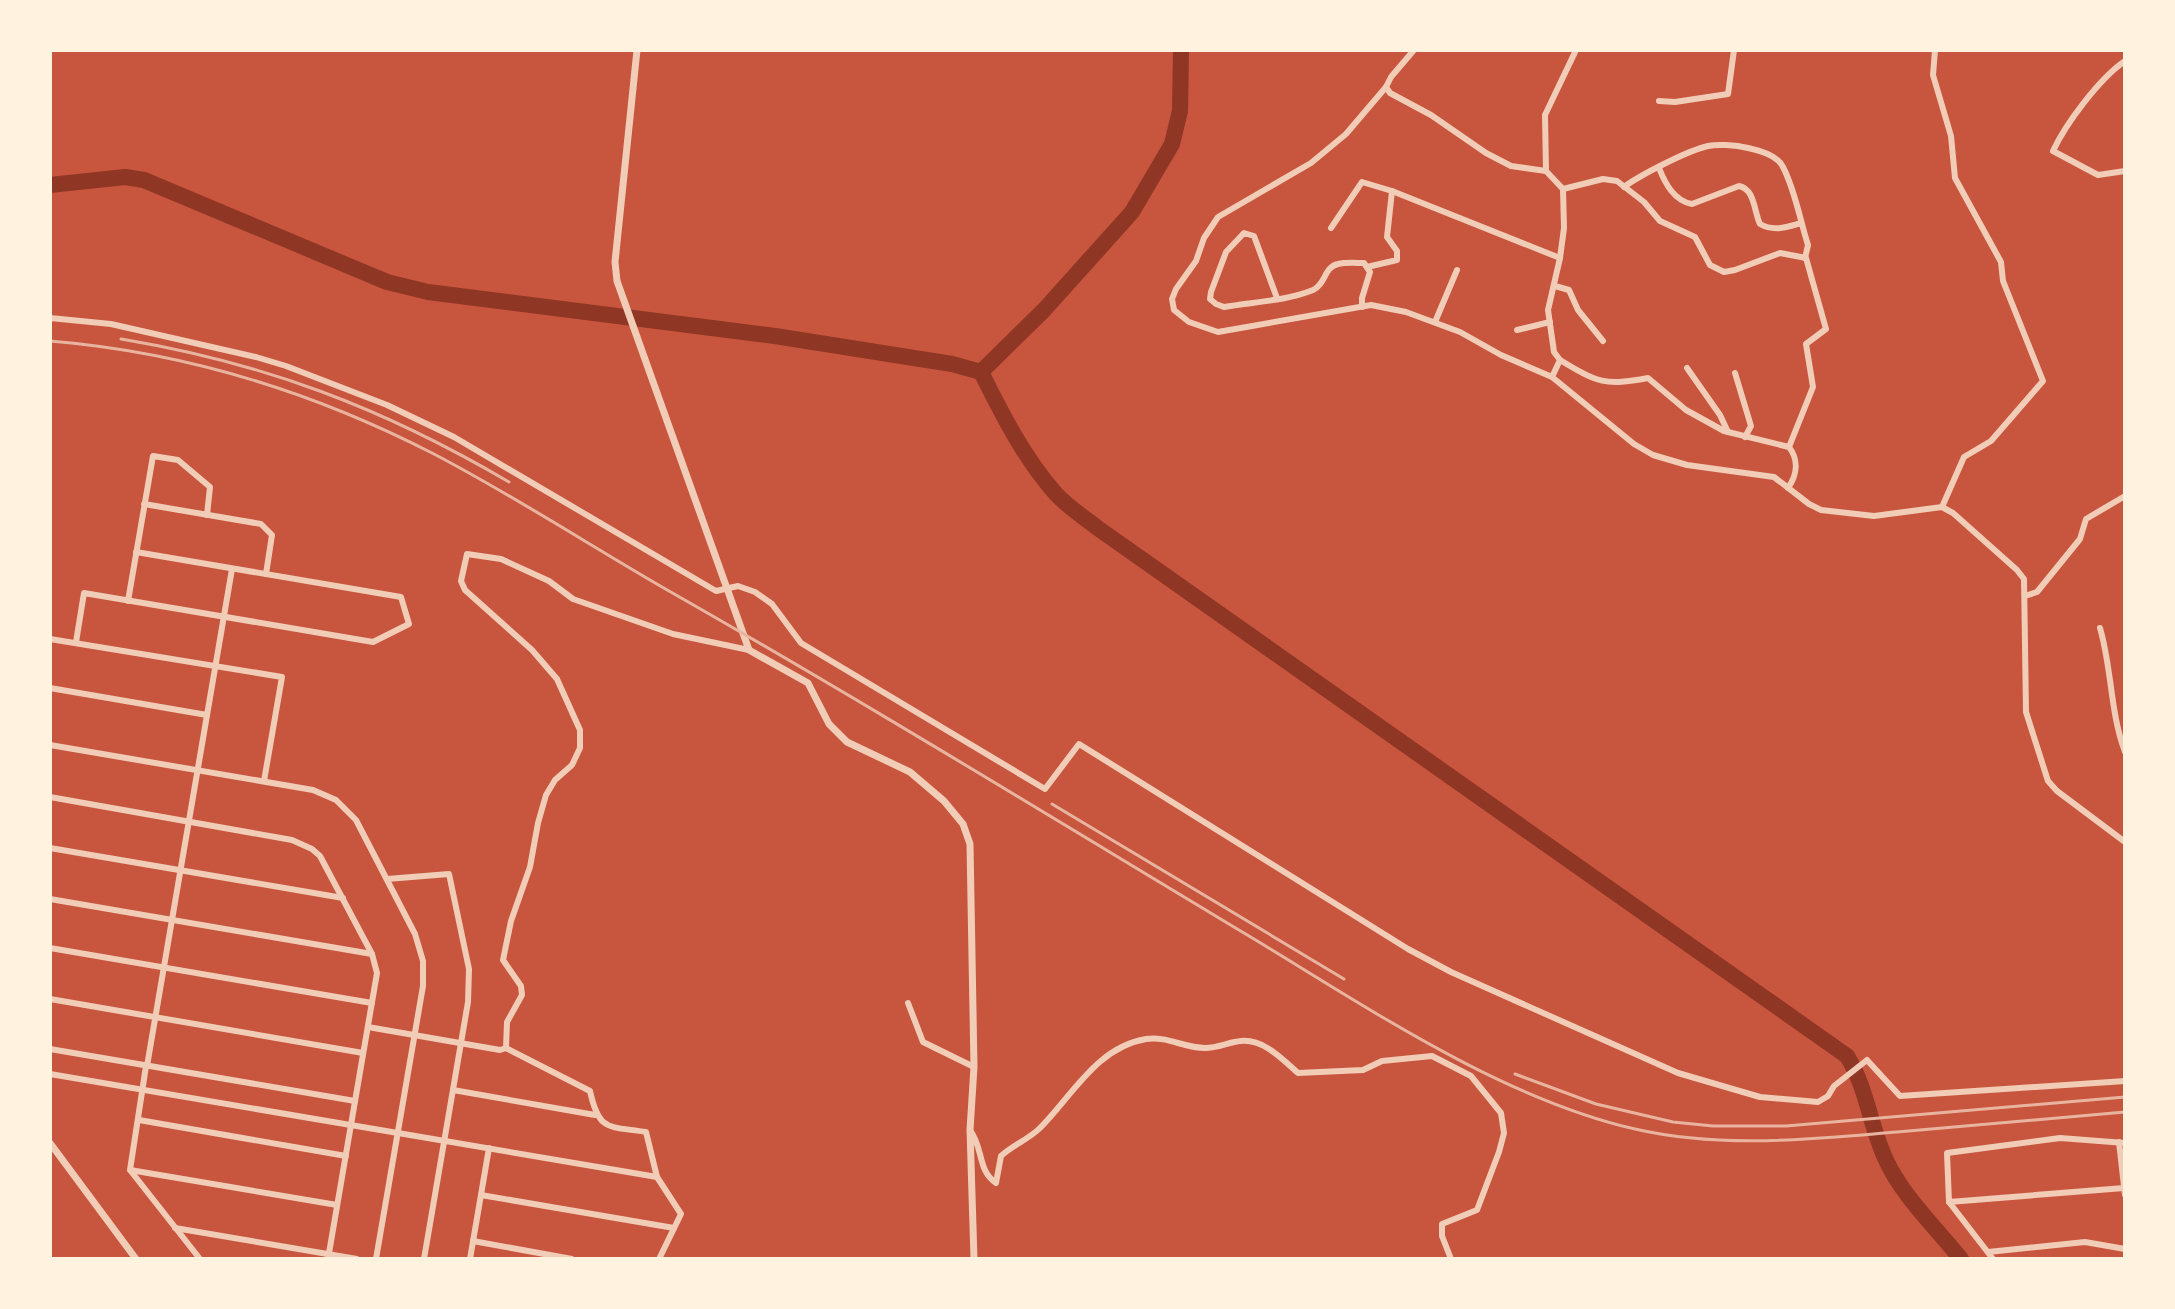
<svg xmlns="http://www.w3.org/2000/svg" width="2175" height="1309" viewBox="0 0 2175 1309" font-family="Merriweather,serif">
  <rect width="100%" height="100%" fill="#c8553d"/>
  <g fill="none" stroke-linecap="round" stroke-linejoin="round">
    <g stroke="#8f3625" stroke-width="16">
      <path d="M50,185L125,177L144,180L387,282L428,292L775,336L952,364L981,372C1002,414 1024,458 1056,494C1068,507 1085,518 1099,529L1847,1056C1867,1088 1870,1126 1886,1160C1901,1194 1937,1229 1961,1259"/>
      <polyline points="981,372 1044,310 1132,212 1172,144 1180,111 1181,50"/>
    </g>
    <g stroke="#f1ccb7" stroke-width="6">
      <polyline points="1414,50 1391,77 1386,87 1390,93 1431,115 1486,153 1511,166 1546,171"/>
      <polyline points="1935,50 1933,75 1951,136 1955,178 2001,262 2003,281 2043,381 1991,441 1964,457 1942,507"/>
      <path d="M2125,61C2100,78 2066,123 2053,151L2098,175L2125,171"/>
      <polyline points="1386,87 1346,134 1311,163 1218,217 1204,238 1196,261 1176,289 1172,299 1174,310 1189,322 1218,332 1371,305 1406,312 1460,332 1501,355 1552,377 1634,444 1653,455 1687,465 1774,477 1809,504 1821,510 1874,516 1942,507 1953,513 2017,570 2024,579 2026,712 2048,781 2057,791 2125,842"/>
      <polyline points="1659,101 1675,102 1728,94 1734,50"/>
      <path d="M1659,168C1665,183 1674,201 1692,204L1739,186C1755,189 1754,212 1760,224C1774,232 1787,227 1801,223"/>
      <path d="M1624,187C1640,175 1689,150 1708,146C1726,142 1775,149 1783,167C1795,190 1800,220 1808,245L1805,258"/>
      <polyline points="1563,189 1603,179 1617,181 1644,202 1660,221 1695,237 1710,265 1724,272 1735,270 1780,253 1806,258 1826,329 1806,344 1813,387 1789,447"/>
      <polyline points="1331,228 1362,182 1392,191"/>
      <polyline points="1367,267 1397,260 1397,251 1387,237 1392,191 1560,258"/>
      <polyline points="1555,286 1569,290 1578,310 1603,341"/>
      <path d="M1277,298L1254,236L1244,233L1226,252L1211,292L1210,299L1216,304L1224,307C1252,302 1286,301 1313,290C1326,284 1324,267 1338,264C1346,262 1356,263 1364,263L1370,272L1362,298V307"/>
      <polyline points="50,318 111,324 256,357 286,366 387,405 454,437 716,591 738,586 755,592 772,604 801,643 1045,789 1079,744 1408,949 1451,972 1678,1073 1760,1097 1818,1102 1828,1096 1834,1086 1867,1060 1900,1096 2125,1081"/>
      <polyline points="1435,322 1457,270"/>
      <polyline points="1517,330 1550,322"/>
      <path d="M1560,360C1598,383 1605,386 1648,378L1686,410L1724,431L1789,447C1799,460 1797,475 1788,488"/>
      <polyline points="1687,368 1720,415 1728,432"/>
      <polyline points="1735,373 1751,426 1745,437"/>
      <polyline points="1552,377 1560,360 1554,352 1548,310 1560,258 1564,228 1563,189 1546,171 1545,115 1576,50"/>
      <polyline points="144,504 261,524 272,535 266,574"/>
      <polyline points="2025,596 2037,592 2080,539 2086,519 2125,496"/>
      <polyline points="128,601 153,456 178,460 210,487 207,515"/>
      <path d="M2100,628C2112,669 2110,712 2125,752"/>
      <polyline points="50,639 282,677 264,781"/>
      <polyline points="76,642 84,593 373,642 409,624 401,597 136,552"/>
      <polyline points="50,688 207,715"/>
      <polyline points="50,745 313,790 336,800 356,820 415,934 423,961 423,986 376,1259"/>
      <polyline points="50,797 292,840 312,849 320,856 372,954 377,973 328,1259"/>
      <polyline points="50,848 343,898"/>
      <polyline points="387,879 449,874 469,969 468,1002 424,1259"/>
      <polyline points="50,899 372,954"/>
      <polyline points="50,948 372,1003"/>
      <polyline points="50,999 363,1053"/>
      <polyline points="908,1003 923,1042 974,1067"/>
      <polyline points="368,1027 500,1050 506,1048 507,1022 522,995 521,986 503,960 511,921 530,867 538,823 546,795 555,780 572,765 580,748 580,730 557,679 532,650 465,590 461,581 467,554 501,559 549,581 573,599 673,634 749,650"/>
      <path d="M506,1048L590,1091C599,1132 608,1126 646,1132L657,1177L681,1214L659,1259"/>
      <polyline points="50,1049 355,1101"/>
      <polyline points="146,1066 130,1170 200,1259"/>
      <polyline points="147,1066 232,569"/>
      <polyline points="50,1074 657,1177"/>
      <polyline points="453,1090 595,1115"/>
      <polyline points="139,1120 346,1156"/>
      <path d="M970,1130C984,1149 977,1170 996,1183L1001,1156C1013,1145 1029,1139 1040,1128C1072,1096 1097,1047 1146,1039C1168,1036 1184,1048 1205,1048C1218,1048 1229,1042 1241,1041C1264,1039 1282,1059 1298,1073L1363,1070L1382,1061L1432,1056L1471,1076L1501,1113L1504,1133L1499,1152L1477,1210L1442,1224V1236L1451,1259"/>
      <polyline points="2119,1142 2125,1195"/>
      <polyline points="130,1170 337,1205"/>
      <polyline points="481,1195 674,1228"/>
      <polyline points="1949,1202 2124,1188"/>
      <polyline points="175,1228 357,1259"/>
      <polyline points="473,1241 572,1259"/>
      <polyline points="1988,1252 2085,1242 2125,1249"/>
      <polyline points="470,1259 489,1148"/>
      <polyline points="1993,1259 1949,1202 1947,1153 2060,1138 2125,1143"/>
    </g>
    <g stroke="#f1ccb7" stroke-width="7">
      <polyline points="637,50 615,262 617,281 749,650 808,683 829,724 847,742 910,772 944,801 963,824 970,844 974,1067 970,1130 974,1259"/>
      <polyline points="50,1143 136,1259"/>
    </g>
    <g stroke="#e9b49f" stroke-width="3">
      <path d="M121,339C265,363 383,408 509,482"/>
      <path d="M50,341C183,352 313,392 432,453C513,495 589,545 669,591C864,702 1056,820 1249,936C1367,1007 1500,1098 1635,1129C1722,1149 1810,1139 1897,1132C1973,1125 2049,1119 2125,1112"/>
      <polyline points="1052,804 1344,979"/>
      <polyline points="1515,1074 1596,1104 1673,1122 1713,1126 1786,1126 2125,1097"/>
    </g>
  </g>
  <rect width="2175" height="1309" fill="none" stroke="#fff3e0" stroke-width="104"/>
</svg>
